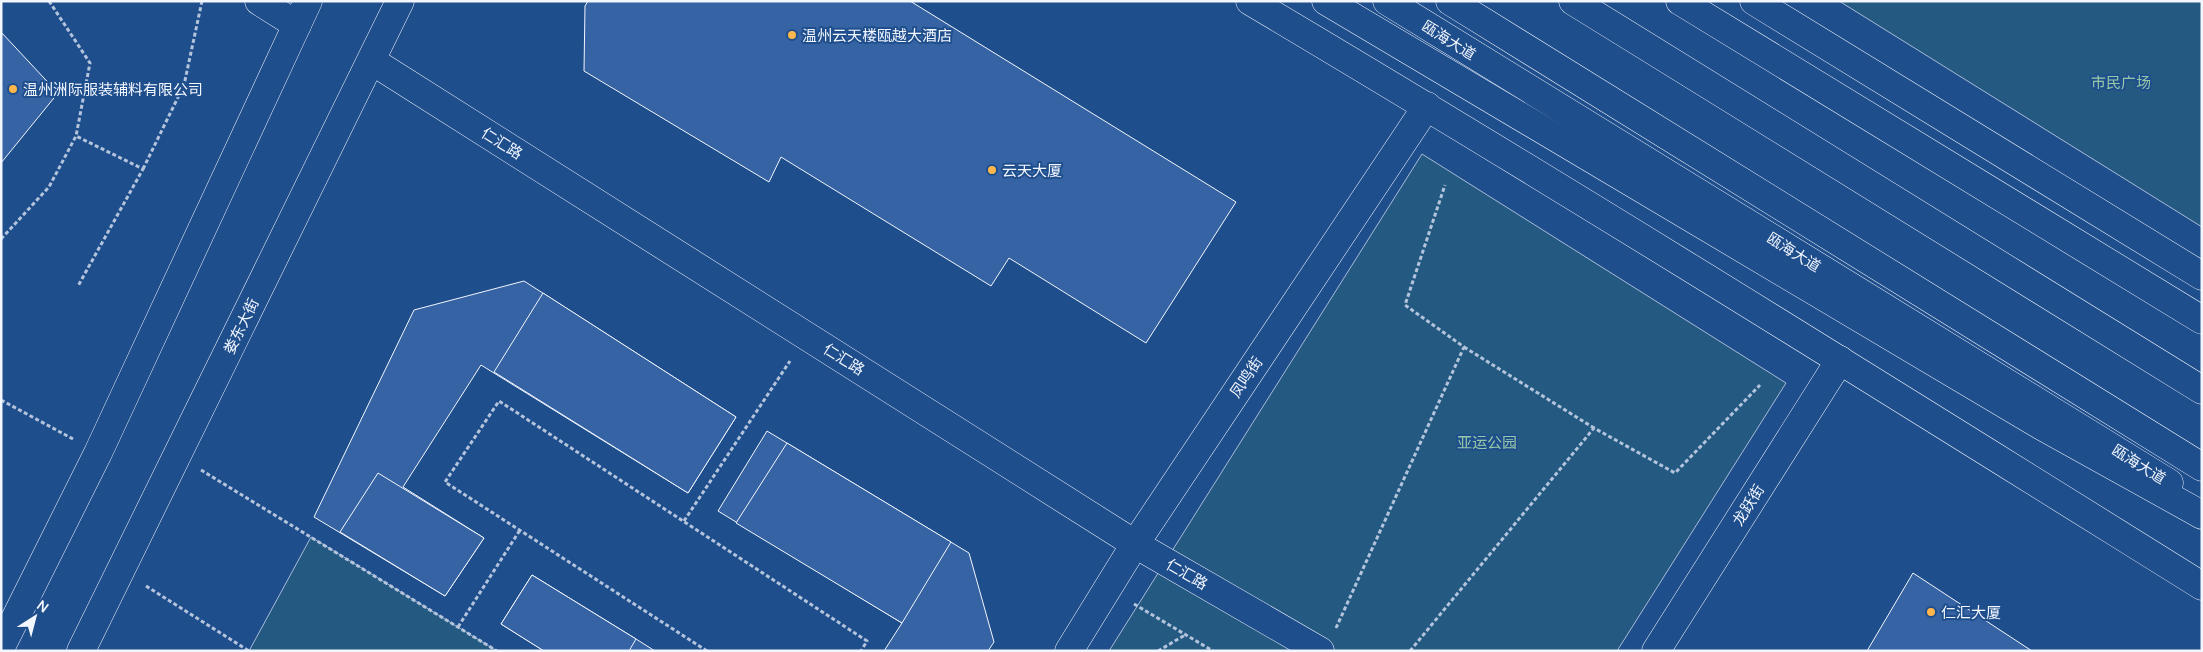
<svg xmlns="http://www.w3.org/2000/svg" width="2203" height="652" viewBox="0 0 2203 652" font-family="Manrope,'Noto Sans SC',sans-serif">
  <rect width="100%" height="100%" fill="#1f4e8c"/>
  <g fill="#245a82" stroke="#a8bbd7">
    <polygon points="1839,1 2202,1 2202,227"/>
    <polygon points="1422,154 1786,383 1617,651 1109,651"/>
    <polygon points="311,537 497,651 249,651"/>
  </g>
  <g fill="#3563a3" stroke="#f2f6ff">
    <polygon points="588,1 910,1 1236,202 1146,343 1009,258 991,286 781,157 769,182 584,71 585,6"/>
    <polygon points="1,32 58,93 1,163"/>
    <polygon points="524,281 736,417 688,493 481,365 403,487 484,538 445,596 314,517 414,310"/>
    <polygon points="543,293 736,417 688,493 494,372"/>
    <polygon points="767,431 969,553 994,642 988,651 884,651 902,623 718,511"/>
    <polygon points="787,443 951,542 902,623 736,523"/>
    <polygon points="378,473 484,538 445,596 340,532"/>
    <polygon points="1913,573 2032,651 1867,651"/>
    <polygon points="532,575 636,639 655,651 544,651 501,624"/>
    <polygon points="532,575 636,639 629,651 544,651 501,624"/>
  </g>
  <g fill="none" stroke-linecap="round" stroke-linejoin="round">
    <g stroke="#f2f6ff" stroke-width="29">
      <g id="secondary">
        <polyline points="259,1 297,25"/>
        <path d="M1250,1C1570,191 1886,389 2202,586"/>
        <polyline points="372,61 1135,544 1320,651"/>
        <polyline points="1,647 98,453 308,1"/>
        <polyline points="81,651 400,1"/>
        <polyline points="1069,651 1135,544 1427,106"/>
        <polyline points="1656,651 1840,360"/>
      </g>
    </g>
    <g stroke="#f2f6ff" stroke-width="29">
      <g id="primary">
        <polyline points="1387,1 2169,483"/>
        <polyline points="1754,1 2202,276"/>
      </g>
    </g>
    <g stroke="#f2f6ff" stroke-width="29">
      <g id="highway">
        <polyline points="1326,1 2040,425 2202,515"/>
        <polyline points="1450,1 2202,467"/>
        <polyline points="1573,1 2202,390"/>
        <polyline points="1680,1 2202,320"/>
      </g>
    </g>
    <g stroke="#b3c4dc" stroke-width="3" stroke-dasharray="4 2.5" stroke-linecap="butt">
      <polyline points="49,1 90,63 76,136"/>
      <polyline points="143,169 184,85 202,1"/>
      <polyline points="1,239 49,187 76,136 143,169 78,286"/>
      <polyline points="1464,347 1594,428"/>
      <polyline points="1,400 73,439"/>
      <polyline points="201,470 497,651"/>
      <polyline points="684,521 790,361"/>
      <polyline points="146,586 249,651"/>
      <polyline points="1134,604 1213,651"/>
      <polyline points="458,627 520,530"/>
      <polyline points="1336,628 1464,347 1405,305 1445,185"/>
      <polyline points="707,651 445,482 499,401 867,641 861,651"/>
      <polyline points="1158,651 1185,635"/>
      <polyline points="1410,651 1594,428 1675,473 1760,385"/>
    </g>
    <use href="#secondary" stroke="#1f4e8c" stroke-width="28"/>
    <use href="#primary" stroke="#1f4e8c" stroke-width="28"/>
    <use href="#highway" stroke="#1f4e8c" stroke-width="28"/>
  </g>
  <g fill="#ffb74d" stroke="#1f4e8c" stroke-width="2">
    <circle cx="792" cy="35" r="5"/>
    <circle cx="13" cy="89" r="5"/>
    <circle cx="992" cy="170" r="5"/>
    <circle cx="1931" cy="612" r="5"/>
  </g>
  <g text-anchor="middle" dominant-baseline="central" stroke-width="4" stroke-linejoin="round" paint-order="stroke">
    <g font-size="15" fill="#f2f6ff" stroke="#1f4e8c" text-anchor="start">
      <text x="802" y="35">温州云天楼瓯越大酒店</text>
      <text x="23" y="89">温州洲际服装辅料有限公司</text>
      <text x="1002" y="170">云天大厦</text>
      <text x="1941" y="612">仁汇大厦</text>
    </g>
    <g font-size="15" fill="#f2f6ff" stroke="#1f4e8c">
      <text transform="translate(1449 40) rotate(32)">瓯海大道</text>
      <text transform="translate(502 143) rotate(32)">仁汇路</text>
      <text transform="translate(1794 252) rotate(32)">瓯海大道</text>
      <text transform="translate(241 326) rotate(-64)">娄东大街</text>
      <text transform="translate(844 359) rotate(32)">仁汇路</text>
      <text transform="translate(1246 377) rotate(-56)">凤鸣街</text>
      <text transform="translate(2139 464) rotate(32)">瓯海大道</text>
      <text transform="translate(1748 505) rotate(-58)">龙跃街</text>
      <text transform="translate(1187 574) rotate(30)">仁汇路</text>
    </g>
    <g font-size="15" fill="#97c8a6" stroke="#1f4e8c">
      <text x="2121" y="82">市民广场</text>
      <text x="1487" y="442">亚运公园</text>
    </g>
  </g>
  <rect width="2203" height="652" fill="none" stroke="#f2f6ff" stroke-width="5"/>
  <g transform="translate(35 617) rotate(36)" stroke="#1f4e8c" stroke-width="4" paint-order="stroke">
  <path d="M0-4L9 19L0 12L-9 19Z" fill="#f2f6ff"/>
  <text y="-8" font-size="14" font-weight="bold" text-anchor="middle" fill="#f2f6ff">N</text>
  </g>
</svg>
